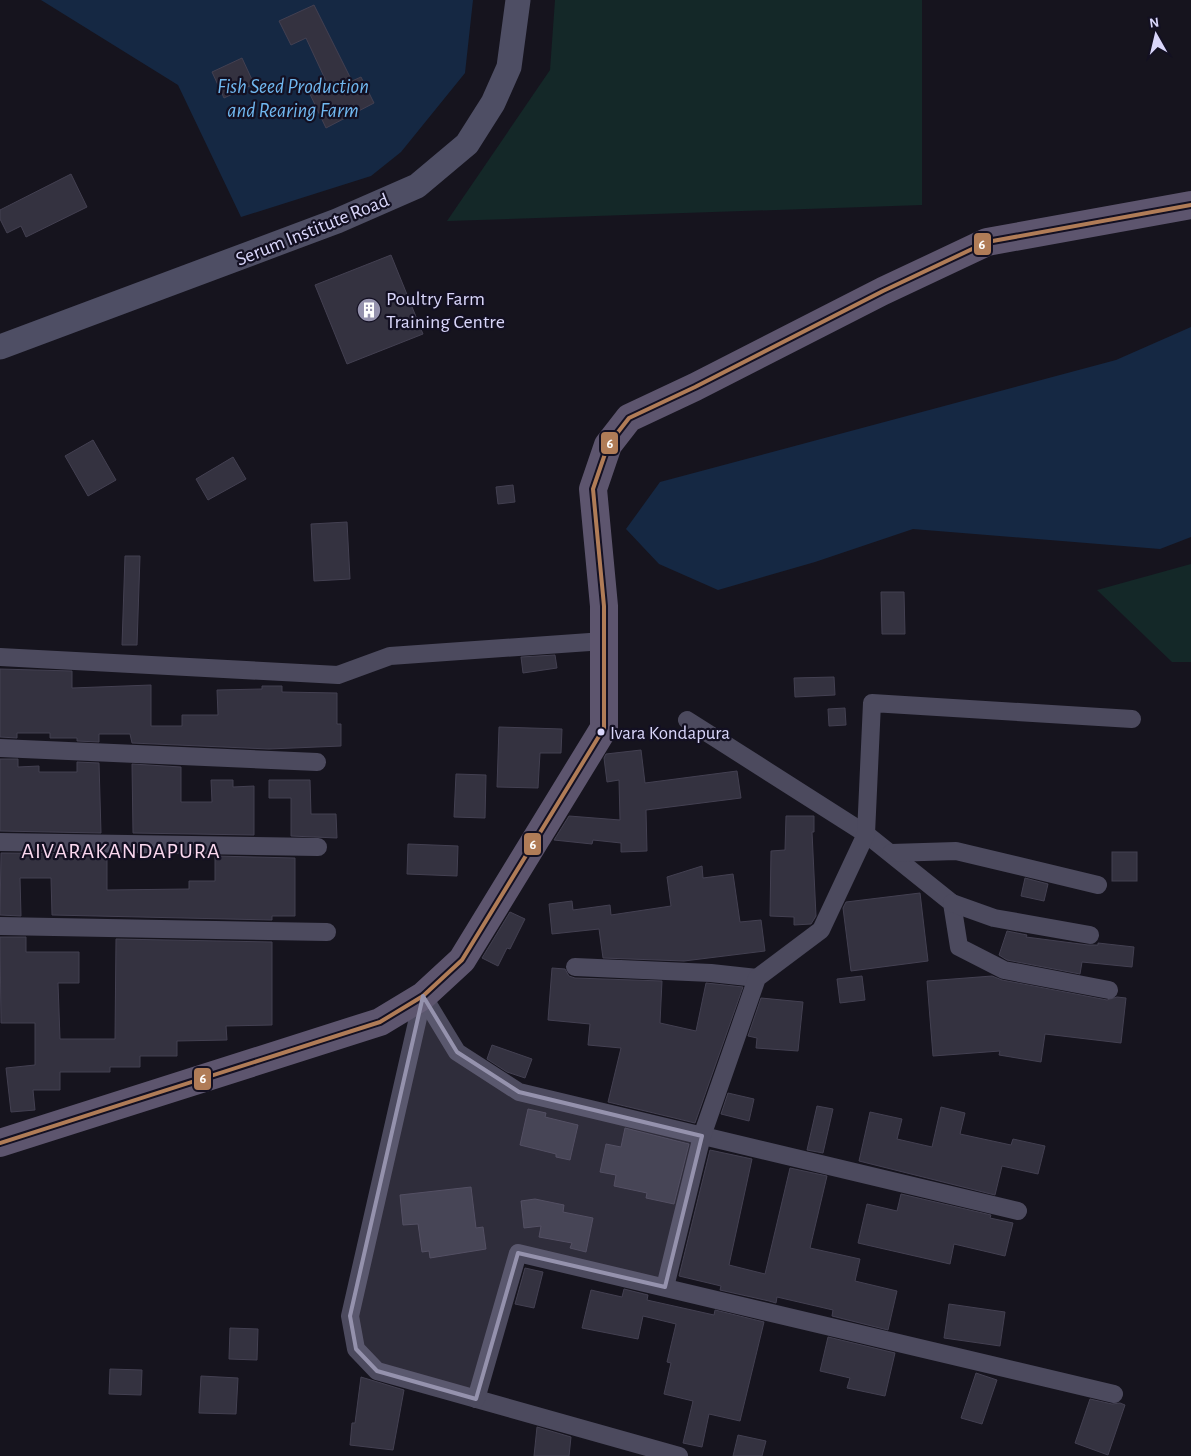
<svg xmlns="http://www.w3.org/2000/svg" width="1191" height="1456" viewBox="0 0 1191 1456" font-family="'Alegreya Sans',sans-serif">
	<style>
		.green { fill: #142828 }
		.water { fill: #152843 }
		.building { fill: #343240; stroke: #434051 }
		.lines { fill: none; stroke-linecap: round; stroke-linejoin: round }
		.minor { stroke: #4c4a5e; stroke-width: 18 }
		.secondary { stroke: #4e4e64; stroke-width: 25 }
		.primary { stroke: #5d556e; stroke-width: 28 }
		.bus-1-casing { stroke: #131022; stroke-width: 8 }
		.bus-1 { stroke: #b07c57; stroke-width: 4 }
		.marked { fill: #9592ad; fill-opacity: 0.2; stroke: #9592ad; stroke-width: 4; stroke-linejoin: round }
		.bus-dot { fill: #d9d6fa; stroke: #131022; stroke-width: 2 }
		.labels { text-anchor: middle; stroke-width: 4.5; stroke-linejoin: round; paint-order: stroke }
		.bus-label { font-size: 19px; fill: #d9d6fa; stroke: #131022; text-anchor: start }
		.street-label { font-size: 20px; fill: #d9d6fa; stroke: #131022 }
		.poi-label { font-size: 20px; fill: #d9d6fa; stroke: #131022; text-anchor: start }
		.water-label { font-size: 21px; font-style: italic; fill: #70b7ef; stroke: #131022 }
		.quarter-label { font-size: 22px; letter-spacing: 1px; fill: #fbd8ef; stroke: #131022 }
		.line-badge { stroke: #131022; stroke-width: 2 }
		.badge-label { font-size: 14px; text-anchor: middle; font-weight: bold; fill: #fff }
	</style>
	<rect width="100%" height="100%" fill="#16141e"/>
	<!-- green -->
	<g class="green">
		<polygon points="555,0 922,0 922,205 447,221 550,70"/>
		<polygon points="1191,564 1191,662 1172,662 1097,590"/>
	</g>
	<!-- water -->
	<g class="water">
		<polygon points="41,0 473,0 465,73 401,152 371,176 241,217 178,85"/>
		<polygon points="1191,327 1191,537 1160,549 913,529 815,562 718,590 659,564 626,529 660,482 1116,360"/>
	</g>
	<!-- building -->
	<g class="building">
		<polygon points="314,5 352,81 361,77 374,103 326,128 308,90 326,81 306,38 291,45 279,21"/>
		<polygon points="242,58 254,84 224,98 212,72"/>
		<polygon points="71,174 87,207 26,237 21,226 7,233 0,219 0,210"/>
		<polygon points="391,255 423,334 347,364 315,285"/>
		<polygon points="93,440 116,480 88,496 65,456"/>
		<polygon points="233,457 246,479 208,500 196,479"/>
		<polygon points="513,485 515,502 498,504 496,487"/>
		<polygon points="347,522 350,579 314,581 311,524"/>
		<polygon points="125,556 140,556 137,645 122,645"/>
		<polygon points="881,592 904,592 905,634 882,634"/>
		<polygon points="555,655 557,668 523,673 521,657"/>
		<polygon points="0,669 72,671 72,688 151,685 151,726 182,726 182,715 218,715 217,690 262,689 262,686 282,686 282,692 337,693 337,724 341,724 341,746 269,749 132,743 130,734 99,734 99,742 77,741 77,738 50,738 50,733 17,733 17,738 0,737"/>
		<polygon points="834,677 835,695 795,697 794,678"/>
		<polygon points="845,708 846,725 829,726 828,709"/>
		<polygon points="499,727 562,729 561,753 540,753 538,788 497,787"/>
		<polygon points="641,750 645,783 737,771 741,798 646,810 647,851 621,852 621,843 593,840 592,844 554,840 569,816 620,820 619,780 607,782 604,758 606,754"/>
		<polygon points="0,759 18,759 18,767 39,766 39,772 77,772 77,762 99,763 101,833 0,831"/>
		<polygon points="132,764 181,767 181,802 212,802 211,780 233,780 233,787 254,786 254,835 133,833"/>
		<polygon points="456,774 486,775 485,818 454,817"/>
		<polygon points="269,780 310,780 311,814 336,814 337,838 291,836 291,798 269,798"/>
		<polygon points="786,816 814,816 814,832 812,832 816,916 811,924 794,925 794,917 770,916 771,851 785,850"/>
		<polygon points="408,844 458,846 457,876 407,874"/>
		<rect x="1112" y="852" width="25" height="29"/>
		<polygon points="1,853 107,854 107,890 189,889 189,881 215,881 215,856 295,858 295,916 272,916 272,920 52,915 51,878 20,878 21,916 0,915"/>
		<polygon points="702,866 703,878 733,874 740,922 761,920 765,951 684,961 603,958 599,929 552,934 549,904 572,901 573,910 610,905 611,915 671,906 667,877"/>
		<polygon points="1025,878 1048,884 1044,901 1021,896"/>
		<polygon points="920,893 928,961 851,971 843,908 846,902"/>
		<polygon points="510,912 525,919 510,949 507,948 498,966 482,958"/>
		<polygon points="1007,931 1027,935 1026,937 1088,945 1098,945 1098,943 1134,947 1132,967 1082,962 1080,974 1007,960 999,955"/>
		<polygon points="0,937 26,937 26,952 79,952 79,983 58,983 60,1039 115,1039 116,939 272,942 272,1025 226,1026 227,1040 177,1041 177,1056 140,1056 140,1067 110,1067 110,1072 60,1072 60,1090 33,1090 35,1110 11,1112 6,1068 35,1065 35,1023 1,1023"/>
		<polygon points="552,968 565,969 569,976 575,978 662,981 660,1023 696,1031 706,983 743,987 695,1123 608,1102 621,1048 588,1045 590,1024 548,1020"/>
		<polygon points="862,976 865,1000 840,1003 837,979"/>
		<polygon points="992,976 1002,980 1107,1000 1117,997 1126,998 1121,1043 1045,1034 1041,1062 999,1055 1000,1051 933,1056 927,981"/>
		<polygon points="761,998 803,1002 798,1051 756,1048 757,1038 748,1036"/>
		<polygon points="492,1045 532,1059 525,1078 507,1072 487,1059"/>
		<polygon points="728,1093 754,1099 749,1121 721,1114"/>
		<polygon points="817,1106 833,1109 823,1153 807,1150"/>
		<polygon points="941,1107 965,1113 960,1134 1011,1145 1013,1139 1045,1146 1038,1174 1002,1166 995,1195 859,1161 870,1112 902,1119 897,1139 932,1147"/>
		<polygon points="528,1109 546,1113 545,1117 578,1125 570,1160 556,1157 556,1154 520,1145"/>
		<polygon points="625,1128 689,1144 674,1204 646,1198 647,1193 614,1186 616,1175 600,1172 606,1144 621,1147"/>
		<polygon points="710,1150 752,1159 729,1265 765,1274 790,1168 827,1176 810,1248 860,1259 855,1281 897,1291 888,1330 832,1316 833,1310 777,1297 776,1303 769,1301 720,1290 721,1286 679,1276"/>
		<polygon points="471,1187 476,1228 483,1227 486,1249 430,1258 429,1251 422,1252 418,1224 403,1225 400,1195"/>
		<polygon points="901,1194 991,1215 990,1218 1013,1223 1005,1256 954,1244 950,1264 858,1243 867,1204 897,1211"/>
		<polygon points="535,1199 564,1205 563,1212 593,1218 586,1252 570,1248 572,1243 539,1237 541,1226 524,1228 521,1201"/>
		<polygon points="525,1268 543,1272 534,1308 515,1304"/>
		<polygon points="624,1289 648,1295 647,1300 714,1315 715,1310 764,1322 740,1421 709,1414 702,1447 683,1443 693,1401 664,1394 671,1363 667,1362 676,1324 643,1316 638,1339 582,1328 591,1290 622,1297"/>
		<polygon points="949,1304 1005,1312 1000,1346 944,1338"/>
		<polygon points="230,1328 258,1329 257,1360 229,1359"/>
		<polygon points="828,1337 895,1353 885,1396 847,1388 850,1378 820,1371"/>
		<polygon points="110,1369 142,1370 141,1395 109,1394"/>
		<polygon points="976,1373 997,1380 982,1424 961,1418"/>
		<polygon points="201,1376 238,1378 236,1414 199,1413"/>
		<polygon points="361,1377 404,1390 393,1450 350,1445 352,1423 355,1423"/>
		<polygon points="1090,1399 1112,1404 1120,1403 1125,1405 1108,1455 1075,1443"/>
		<polygon points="537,1427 571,1437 569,1456 534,1456"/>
		<polygon points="738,1435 766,1441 762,1456 733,1456"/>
	</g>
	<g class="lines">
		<!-- minor -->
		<g class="minor">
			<polyline points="0,657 338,675 390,656 604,641"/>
			<polyline points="687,720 866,834 952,903 959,947 1004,970 1109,990"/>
			<polyline points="0,748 317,762"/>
			<polyline points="0,842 318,847"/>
			<polyline points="891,853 956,851 1098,885"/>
			<polyline points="952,903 994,918 1090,935"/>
			<polyline points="0,926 327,932"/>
			<polyline points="575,967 711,973 757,978"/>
			<polyline points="423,996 350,1316 356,1349 377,1371 679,1456"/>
			<polyline points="423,996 457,1052 519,1092 1018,1211"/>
			<polyline points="665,1287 702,1136 757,978 821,930 866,834 872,703 1132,719"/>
			<polyline points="476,1399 518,1253 1114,1394"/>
		</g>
		<!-- secondary -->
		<polyline class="secondary" points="0,347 337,221 417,186 467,144 493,103 509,67 518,0"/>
		<!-- primary -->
		<polyline class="primary" points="0,1143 380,1022 423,996 462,960 604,728 604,606 593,489 608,445 629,418 695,387 883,291 987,242 1191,205"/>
		<!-- bus-1 casing -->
		<g class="bus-1-casing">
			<polyline id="bus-1" points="0,1143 380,1022 423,996 462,960 604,728 604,606 593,489 608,445 629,418 695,387 883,291 987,242 1191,205"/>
		</g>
		<!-- bus-1 -->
		<use href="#bus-1" class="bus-1"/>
	</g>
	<!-- marked area -->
	<path class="marked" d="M423,996L457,1052L519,1092L702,1136L665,1287L518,1253L476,1399L377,1371L356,1349L350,1316Z"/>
	<!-- icons -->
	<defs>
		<g id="building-disc" transform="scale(1.25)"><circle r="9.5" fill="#9592ad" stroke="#131022"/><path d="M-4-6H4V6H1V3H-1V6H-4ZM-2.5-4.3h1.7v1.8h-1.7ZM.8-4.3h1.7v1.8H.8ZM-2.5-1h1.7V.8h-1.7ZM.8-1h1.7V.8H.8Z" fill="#fff"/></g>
	</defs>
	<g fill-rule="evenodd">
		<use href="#building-disc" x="369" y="310"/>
	</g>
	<!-- markers -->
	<circle class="bus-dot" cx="601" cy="732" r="4.5"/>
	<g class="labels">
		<!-- bus labels -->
		<g class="bus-label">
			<text x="610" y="739">Ivara Kondapura</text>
		</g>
		<!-- street labels -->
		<g class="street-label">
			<text transform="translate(312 229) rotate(-22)" y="7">Serum Institute Road</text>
		</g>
		<!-- poi labels -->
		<g class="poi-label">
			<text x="386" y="305">Poultry Farm<tspan x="386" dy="23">Training Centre</tspan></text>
		</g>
		<!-- water labels -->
		<g class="water-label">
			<text x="293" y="93">Fish Seed Production<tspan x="293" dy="24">and Rearing Farm</tspan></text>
		</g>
		<!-- quarter labels -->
		<g class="quarter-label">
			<text x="121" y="858">AIVARAKANDAPURA</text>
		</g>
	</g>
	<g class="line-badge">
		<rect x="973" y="232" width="19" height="24" rx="5" fill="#b07c57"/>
		<rect x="600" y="431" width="19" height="24" rx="5" fill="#b07c57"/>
		<rect x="523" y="832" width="19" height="24" rx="5" fill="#b07c57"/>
		<rect x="193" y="1067" width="19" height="24" rx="5" fill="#b07c57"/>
	</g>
	<g class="badge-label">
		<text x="982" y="249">6</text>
		<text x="610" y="448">6</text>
		<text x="533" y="849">6</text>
		<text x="203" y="1083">6</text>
	</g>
	<!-- north arrow -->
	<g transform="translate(1156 35) rotate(352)" stroke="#131022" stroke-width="4" paint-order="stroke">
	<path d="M0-4L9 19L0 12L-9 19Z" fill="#d9d6fa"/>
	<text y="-8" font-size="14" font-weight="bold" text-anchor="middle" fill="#d9d6fa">N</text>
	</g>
</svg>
